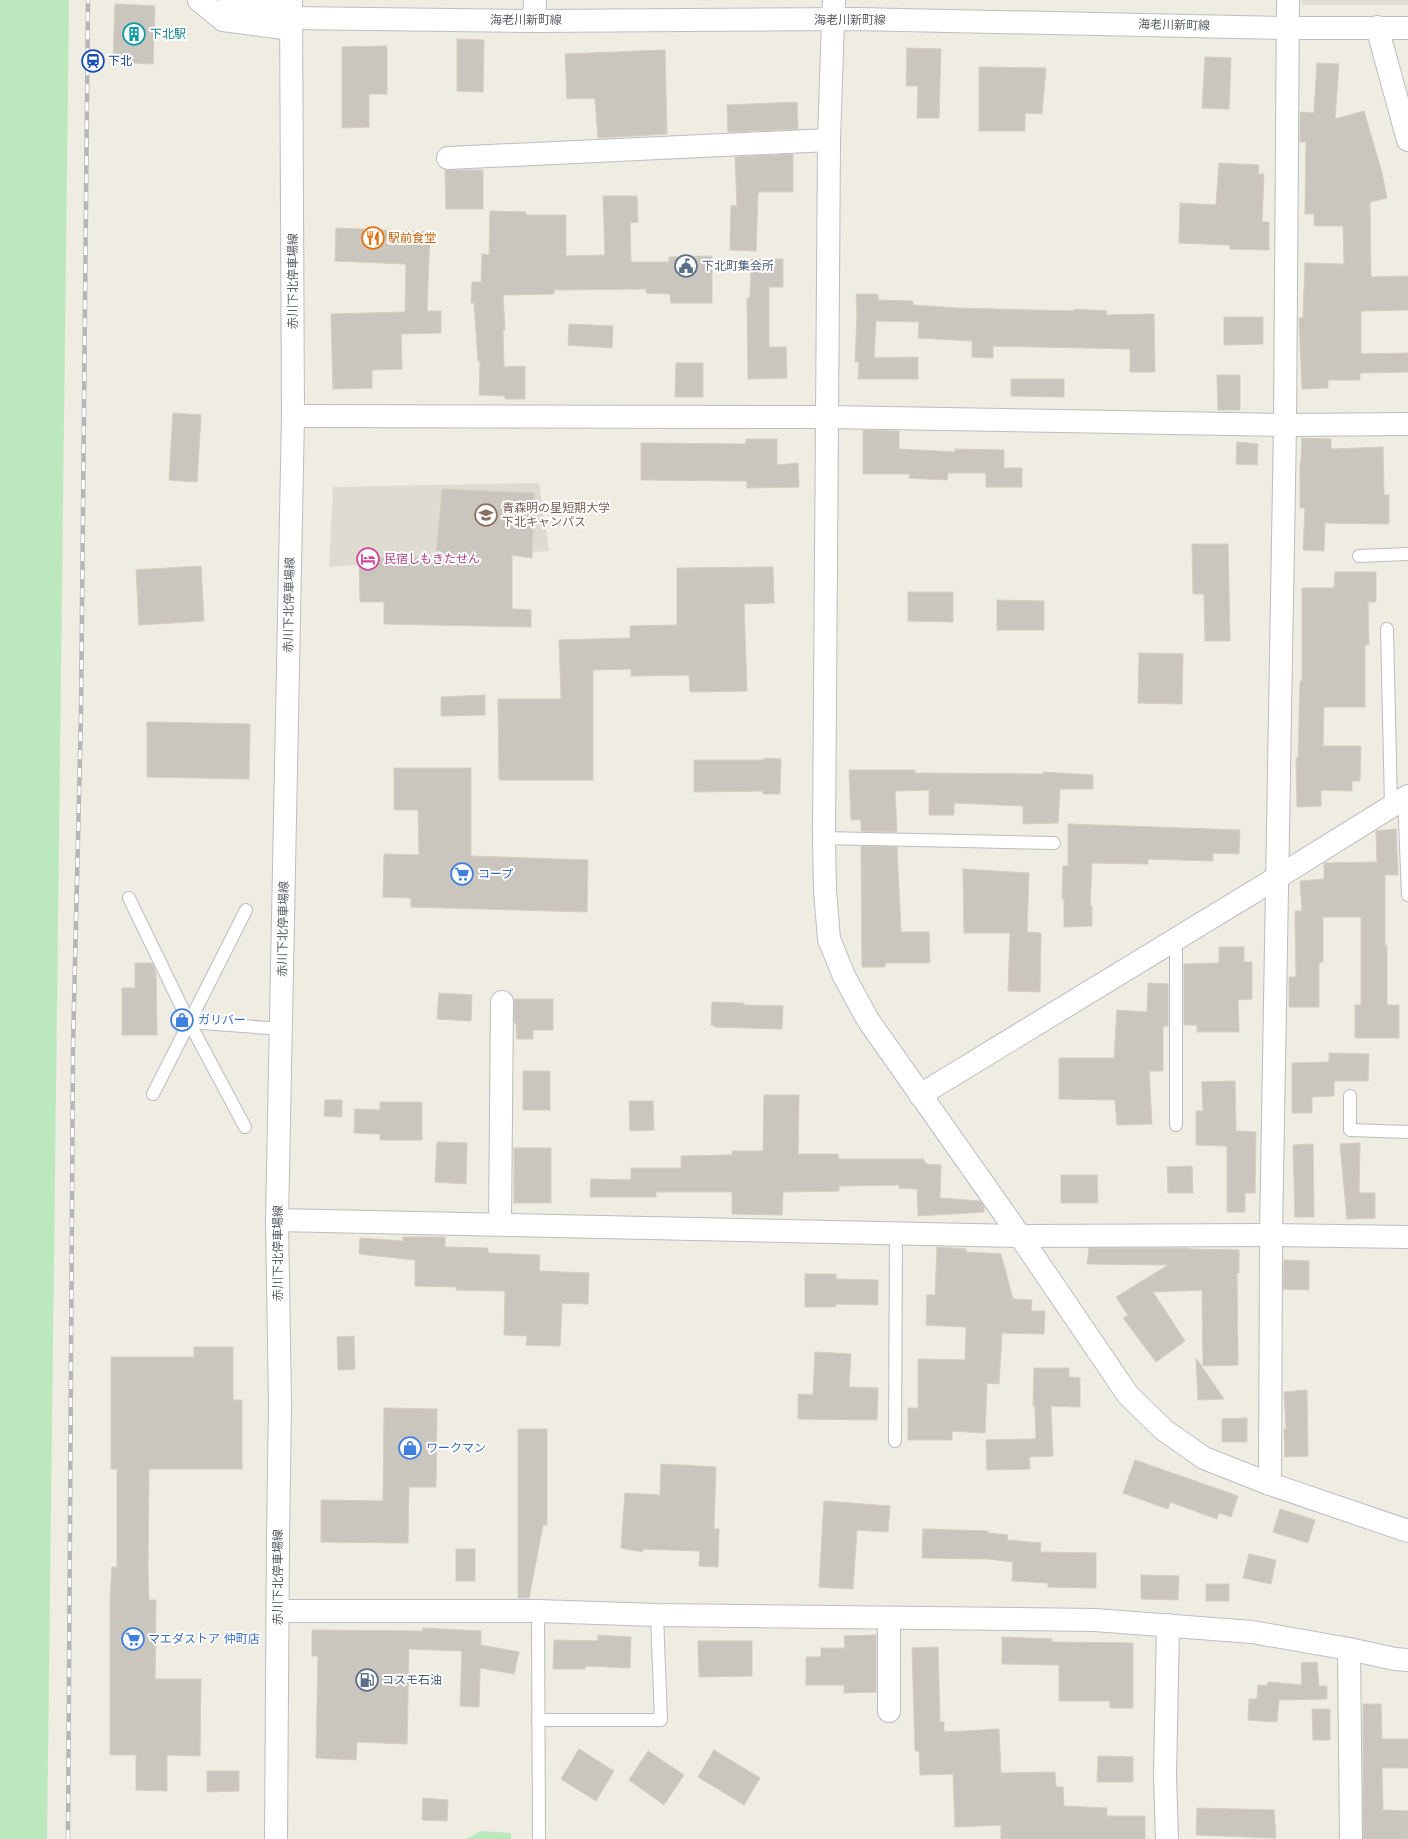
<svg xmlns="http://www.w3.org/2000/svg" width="1408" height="1839" viewBox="0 0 1408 1839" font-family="'DejaVu Sans','Noto Sans JP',sans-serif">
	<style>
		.industrial { fill: #dfded6 }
		.education { fill: #dedcd0 }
		.green { fill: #bbe9bd }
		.building { fill: #cac6be; stroke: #d4cebf }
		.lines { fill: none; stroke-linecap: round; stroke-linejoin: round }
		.lane-casing { stroke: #b9bcc2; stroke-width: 14 }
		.street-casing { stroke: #b9bcc2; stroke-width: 24 }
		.secondary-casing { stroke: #babec5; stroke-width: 24 }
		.lane { stroke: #fff; stroke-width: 12 }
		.street { stroke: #fff; stroke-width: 22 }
		.secondary { stroke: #fff; stroke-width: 22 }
		.rail-casing { stroke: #b5b6b7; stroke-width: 4.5 }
		.rail { stroke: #fff; stroke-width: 3; stroke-dasharray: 9; stroke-linecap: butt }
		.labels { text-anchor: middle; stroke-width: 4; stroke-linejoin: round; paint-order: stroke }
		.street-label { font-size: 12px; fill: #5a5e64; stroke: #fff }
		.culture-label { font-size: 12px; fill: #0d838f; stroke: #fff; text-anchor: start }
		.transit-label { font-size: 12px; fill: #164399; stroke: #fff; text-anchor: start }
		.food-label { font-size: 12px; fill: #c56008; stroke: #fff; text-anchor: start }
		.service-label { font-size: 12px; fill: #4e5e75; stroke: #fff; text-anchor: start }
		.education-label { font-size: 12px; fill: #785e54; stroke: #fff; text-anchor: start }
		.hotel-label { font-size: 12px; fill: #b23c85; stroke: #fff; text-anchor: start }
		.shop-label { font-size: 12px; fill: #366cbe; stroke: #fff; text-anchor: start }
	</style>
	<rect width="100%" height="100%" fill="#efece1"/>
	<!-- industrial -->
	<rect class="industrial" x="1301" y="0" width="107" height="5"/>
	<!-- education -->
	<polygon class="education" points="539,483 549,551 329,567 333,487"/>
	<!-- green -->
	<g class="green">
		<polygon points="0,0 69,0 47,1839 0,1839"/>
		<polygon points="481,1831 511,1833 511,1839 466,1839"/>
	</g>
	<!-- building -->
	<g class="building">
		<polygon points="115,4 155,6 153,64 113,62"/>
		<polygon points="457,39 484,40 483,92 457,91"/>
		<polygon points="387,46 387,94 369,94 369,127 342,128 342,47"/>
		<polygon points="907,48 941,49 939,118 917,118 918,86 906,86"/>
		<polygon points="665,50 667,134 598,138 595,98 567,99 565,54"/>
		<polygon points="1205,57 1231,58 1229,109 1202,108"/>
		<polygon points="1317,63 1339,64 1335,119 1364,111 1382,173 1387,198 1370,202 1371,277 1408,276 1408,310 1361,311 1361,354 1408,353 1408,372 1360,373 1360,380 1328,380 1328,388 1302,389 1299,318 1303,318 1305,263 1344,264 1343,226 1314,226 1314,214 1305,214 1306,142 1300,142 1300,112 1314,113"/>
		<polygon points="979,67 1046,68 1042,114 1025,113 1025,131 979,131"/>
		<polygon points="797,102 798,129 728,132 727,105"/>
		<polygon points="793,154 793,192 759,192 758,193 756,251 730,250 731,205 737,206 735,157"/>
		<polygon points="1219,163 1259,165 1258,174 1264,174 1262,222 1269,222 1269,250 1230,249 1230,245 1179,243 1180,203 1216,205"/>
		<polygon points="445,170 483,170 483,209 446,209"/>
		<polygon points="603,196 637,196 638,222 630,223 631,262 669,262 669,257 712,256 712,303 671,303 670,294 646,293 646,289 554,290 554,294 503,295 505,330 503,330 504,367 525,366 525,399 505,399 505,396 479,395 480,361 478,361 474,303 471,303 472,282 481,282 482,254 489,255 490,211 526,212 526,215 566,215 566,256 605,255"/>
		<polygon points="336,228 430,232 427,311 441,311 441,333 401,334 402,369 372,370 372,388 333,389 331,314 405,312 406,264 335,261"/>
		<polygon points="751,259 783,259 783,287 769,287 769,347 786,347 787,378 748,379 747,298 750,298"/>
		<polygon points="856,294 878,294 878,300 913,301 913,305 957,308 1074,311 1074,309 1107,311 1106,315 1154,314 1155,372 1130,372 1130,349 993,346 993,358 972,357 972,341 918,338 919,322 876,321 874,358 918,357 918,379 858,379 859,362 855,362 857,314"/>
		<polygon points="1224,317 1263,317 1263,344 1224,345"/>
		<polygon points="569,324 613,326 612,348 568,345"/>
		<polygon points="676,363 703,363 703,397 675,397"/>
		<polygon points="1217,375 1240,375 1240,410 1218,410"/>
		<polygon points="1011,379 1064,379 1064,397 1011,396"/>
		<polygon points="173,413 201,415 197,482 169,480"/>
		<polygon points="863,430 899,431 899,449 955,452 955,449 1004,450 1004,468 1022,468 1022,487 986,487 986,473 948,473 947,480 909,478 910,474 863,474"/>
		<polygon points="1302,438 1331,439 1331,449 1383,447 1384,495 1389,495 1389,524 1325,523 1324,551 1303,550 1305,508 1300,508 1300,462 1301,462"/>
		<polygon points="746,439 777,439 777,465 798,463 799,487 747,488 747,481 641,480 641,443 746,444"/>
		<polygon points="1237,442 1258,444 1257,465 1236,464"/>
		<polygon points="442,489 534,493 532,558 512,555 512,609 531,610 531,627 384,624 384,602 360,602 359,558 436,557"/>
		<polygon points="1192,544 1228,544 1230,641 1205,641 1204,594 1193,594"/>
		<polygon points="201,566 204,621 139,625 136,570"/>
		<polygon points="773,567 774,603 744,604 747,691 690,692 689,675 631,676 631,669 593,670 593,780 499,780 498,699 561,699 559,640 630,638 630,626 677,625 677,568"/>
		<polygon points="1335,572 1376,572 1376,602 1368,602 1369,644 1365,645 1365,707 1324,707 1323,746 1361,746 1360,781 1352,781 1352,791 1321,790 1321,806 1297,807 1296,758 1298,758 1300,681 1302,681 1302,588 1334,588"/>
		<polygon points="908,592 953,592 953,622 908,621"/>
		<polygon points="997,600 1044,601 1044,630 997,630"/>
		<polygon points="1139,653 1183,654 1182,704 1138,703"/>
		<polygon points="485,695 485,715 441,716 441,697"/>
		<polygon points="147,722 250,724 249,779 147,777"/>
		<polygon points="764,758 781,759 780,794 763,794 763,791 694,792 694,760 764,760"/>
		<polygon points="394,768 471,768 471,856 588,860 587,912 411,907 411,898 383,897 384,854 419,855 418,810 394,810"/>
		<polygon points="849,770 915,770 915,773 1043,774 1043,772 1093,775 1093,789 1060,789 1058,823 1023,824 1023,806 954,803 954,815 929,815 929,790 895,791 897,832 861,831 861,820 851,820"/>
		<polygon points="1068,824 1240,830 1239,854 1213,853 1213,861 1148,859 1148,864 1092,863 1090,906 1092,906 1092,926 1064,927 1064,899 1062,899 1063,866 1068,866"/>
		<polygon points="1396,829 1398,875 1385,875 1385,945 1387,945 1387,1005 1399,1005 1399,1038 1355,1038 1355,1005 1361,1005 1361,917 1323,917 1323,962 1319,963 1319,1007 1289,1007 1289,977 1296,977 1295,911 1302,911 1300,881 1324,879 1324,863 1377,862 1376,831"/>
		<polygon points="861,846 897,847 901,932 929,932 930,963 885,963 885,967 862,967"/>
		<polygon points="963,869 1029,873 1027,932 1041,933 1040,992 1008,991 1010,933 964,933"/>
		<polygon points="1219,947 1244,947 1244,962 1252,962 1252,999 1238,1000 1239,1032 1197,1032 1197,1025 1184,1025 1184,964 1219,963"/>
		<polygon points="135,963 152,963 156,972 157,1035 122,1035 122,988 135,988"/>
		<polygon points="1148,983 1168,984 1168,1026 1163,1026 1163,1071 1149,1071 1152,1124 1117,1125 1115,1100 1059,1099 1059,1058 1114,1058 1117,1010 1147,1012"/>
		<polygon points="439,993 472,995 471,1021 437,1019"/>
		<polygon points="514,999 553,999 553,1030 533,1030 533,1039 517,1039 516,1023 514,1023"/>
		<polygon points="712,1002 744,1003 744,1005 783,1006 782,1029 714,1027 714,1025 711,1025"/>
		<polygon points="1329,1053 1369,1054 1368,1081 1334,1081 1334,1096 1312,1097 1312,1113 1292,1113 1292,1063 1329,1062"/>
		<rect x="523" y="1071" width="27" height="39"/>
		<polygon points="1235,1081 1236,1131 1256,1132 1255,1193 1245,1193 1245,1212 1227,1212 1227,1146 1196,1145 1196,1111 1203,1111 1202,1082"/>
		<polygon points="764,1095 799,1095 798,1154 838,1154 839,1159 923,1159 926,1164 941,1165 940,1198 980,1201 984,1206 984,1212 918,1216 917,1189 899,1188 899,1185 839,1186 839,1191 783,1192 782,1215 732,1214 732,1192 656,1192 656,1197 590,1197 591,1179 631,1180 631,1168 681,1168 681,1156 732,1155 732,1151 763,1151"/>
		<polygon points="325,1100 342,1100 342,1117 324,1116"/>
		<polygon points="629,1101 653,1101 654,1130 630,1131"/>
		<polygon points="380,1102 422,1102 422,1140 380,1140 380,1134 354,1133 355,1109 380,1110"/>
		<polygon points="437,1142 467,1143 466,1184 435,1182"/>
		<polygon points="1360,1143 1359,1193 1375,1193 1375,1218 1347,1219 1340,1144"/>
		<polygon points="1313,1144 1314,1217 1295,1217 1293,1145"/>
		<rect x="514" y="1148" width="37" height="55"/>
		<polygon points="1192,1166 1193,1193 1168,1193 1167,1167"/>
		<polygon points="1061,1175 1097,1175 1098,1203 1061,1203"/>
		<polygon points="403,1237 445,1237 445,1247 488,1248 488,1253 540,1255 539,1271 589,1273 588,1304 562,1303 560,1346 526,1345 527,1336 504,1335 505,1291 456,1290 456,1287 415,1286 415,1260 359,1254 360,1238 403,1241"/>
		<polygon points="937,1247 966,1249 966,1252 1001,1254 1013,1299 1032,1300 1031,1311 1045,1311 1044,1334 1002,1333 999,1384 987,1383 985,1433 952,1431 952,1440 908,1440 908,1408 918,1408 918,1359 965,1360 966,1327 926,1325 927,1295 935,1295"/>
		<polygon points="1089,1248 1190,1248 1190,1249 1239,1250 1239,1273 1237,1273 1238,1365 1203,1366 1202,1290 1153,1292 1185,1341 1156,1362 1123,1318 1128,1315 1116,1297 1168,1265 1087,1264"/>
		<polygon points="1284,1260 1309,1261 1309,1290 1283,1289"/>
		<polygon points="805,1274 836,1274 836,1279 878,1280 878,1305 836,1304 836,1307 805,1307"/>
		<polygon points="354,1336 355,1369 338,1370 337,1337"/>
		<polygon points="194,1347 233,1347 233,1400 242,1400 242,1469 149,1469 148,1567 149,1600 156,1600 155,1679 201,1679 200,1756 167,1755 167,1791 136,1790 136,1755 110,1755 110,1599 112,1567 117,1567 117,1469 111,1469 111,1357 194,1357"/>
		<polygon points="815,1352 851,1354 849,1387 878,1388 877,1420 798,1419 798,1394 813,1395"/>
		<polygon points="1196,1358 1224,1399 1198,1400"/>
		<polygon points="1034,1368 1069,1368 1069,1377 1080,1378 1080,1407 1051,1406 1053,1456 1029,1457 1030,1469 987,1470 986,1440 1036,1439 1035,1406 1033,1406"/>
		<polygon points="1307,1390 1308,1456 1285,1457 1284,1429 1286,1429 1284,1392"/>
		<polygon points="384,1408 437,1409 436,1487 409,1487 408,1543 321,1542 321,1500 383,1501"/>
		<polygon points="1247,1418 1247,1442 1222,1442 1222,1419"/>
		<polygon points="518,1429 547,1429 547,1525 543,1525 529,1598 518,1598"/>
		<polygon points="1135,1460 1238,1496 1231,1517 1219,1513 1217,1519 1170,1502 1168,1509 1123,1493"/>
		<polygon points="661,1464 716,1467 714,1529 719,1529 718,1567 699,1566 700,1551 643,1549 643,1552 621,1548 625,1493 660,1495"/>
		<polygon points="824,1501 890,1506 888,1532 857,1530 853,1589 819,1587"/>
		<polygon points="1280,1509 1315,1520 1308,1543 1273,1532"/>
		<polygon points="923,1529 988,1531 988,1533 1008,1535 1007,1540 1041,1543 1040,1552 1096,1553 1096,1588 1048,1587 1048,1583 1012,1581 1013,1562 989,1559 922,1558"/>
		<rect x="456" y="1549" width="19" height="32"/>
		<polygon points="1249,1554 1276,1560 1271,1584 1243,1578"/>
		<polygon points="1141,1575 1179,1576 1178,1600 1141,1599"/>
		<rect x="1206" y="1584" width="23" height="17"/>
		<polygon points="423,1628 481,1631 481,1645 519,1652 514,1674 480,1668 479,1707 460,1706 462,1651 409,1649 407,1744 357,1742 356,1760 316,1758 318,1656 312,1656 312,1630 423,1631"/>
		<polygon points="598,1635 631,1637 630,1668 585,1666 585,1669 553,1669 554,1640 598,1641"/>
		<polygon points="876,1635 876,1692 844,1693 844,1685 806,1685 806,1657 821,1657 821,1648 845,1648 844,1636"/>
		<polygon points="1002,1637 1052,1639 1052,1642 1133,1643 1133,1708 1110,1708 1110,1701 1059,1701 1059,1665 1002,1664"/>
		<polygon points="698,1641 752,1641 752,1676 699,1677"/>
		<polygon points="938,1647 940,1722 944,1722 944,1732 999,1729 1001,1773 1055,1772 1056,1787 1063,1787 1064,1806 1107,1808 1107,1816 1145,1816 1145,1839 1001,1839 1001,1825 955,1827 953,1774 920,1775 919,1751 915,1751 912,1648"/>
		<polygon points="1317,1662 1319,1686 1327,1686 1327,1699 1279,1700 1277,1722 1248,1720 1249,1699 1257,1699 1258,1685 1267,1686 1268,1682 1302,1685 1301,1663"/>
		<polygon points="1363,1704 1381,1704 1382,1739 1408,1739 1408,1768 1382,1768 1383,1810 1408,1811 1408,1839 1363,1839"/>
		<polygon points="1312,1709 1330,1709 1330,1740 1313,1740"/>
		<polygon points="579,1749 614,1771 596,1801 561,1779"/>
		<polygon points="714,1750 760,1778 744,1805 698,1777"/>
		<polygon points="648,1751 684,1775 664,1805 629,1780"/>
		<polygon points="1098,1756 1133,1757 1133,1782 1097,1782"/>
		<polygon points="207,1771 239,1771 239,1791 207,1792"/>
		<polygon points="423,1798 448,1800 447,1821 422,1820"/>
		<polygon points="1197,1808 1274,1810 1276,1838 1196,1835"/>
	</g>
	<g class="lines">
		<!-- lane casing -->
		<g class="lane-casing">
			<g id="lane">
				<polyline points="1359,556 1408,554"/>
				<polyline points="1387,629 1391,806"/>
				<polyline points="1404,798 1408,895"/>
				<polyline points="824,838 1054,843"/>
				<polyline points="129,898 189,1022 245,1127"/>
				<polyline points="1176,939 1176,1125"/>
				<polyline points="189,1022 282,1029"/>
				<polyline points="153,1094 246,910"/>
				<polyline points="1350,1096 1350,1130 1408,1132"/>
				<polyline points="895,1441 896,1233"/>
				<polyline points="538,1611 539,1839"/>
				<polyline points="538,1720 661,1720 657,1615"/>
			</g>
		</g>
		<!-- street casing -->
		<g class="street-casing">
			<g id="street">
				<polyline points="199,0 223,20 291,29"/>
				<polyline points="229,0 237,4 269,8 291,3"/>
				<polyline points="833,20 834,0"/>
				<polyline points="534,21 535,0"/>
				<polyline points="1377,27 1408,140"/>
				<polyline points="448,158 829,140"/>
				<polyline points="293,416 827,417 1285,425 1408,424"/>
				<polyline points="920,1095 1278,877 1408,796"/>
				<polyline points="277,1220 1020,1236 1271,1235 1408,1237"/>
				<polyline points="500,1224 502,1002"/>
				<polyline points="1270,1484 1271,1235 1285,425 1288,0"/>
				<polyline points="889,1618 889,1711"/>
				<polyline points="1349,1649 1351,1839"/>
				<polyline points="1167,1839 1165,1776 1168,1625"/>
			</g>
		</g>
		<!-- secondary casing -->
		<g class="secondary-casing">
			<g id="secondary">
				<polyline points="291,18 534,21 856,19 1287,28 1408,28"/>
				<polyline points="833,20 829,140 824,838 825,890 829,939 844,976 868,1020 1020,1236 1128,1395 1164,1430 1204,1458 1270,1484 1408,1531"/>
				<polyline points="278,1611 538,1611 657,1615 1095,1620 1252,1632 1349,1649 1395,1659 1408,1660"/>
				<polyline points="276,1839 278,1538 280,1405 277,1220 293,416 291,0"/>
			</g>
		</g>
		<!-- lane -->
		<use href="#lane" class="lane"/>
		<!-- street -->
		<use href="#street" class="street"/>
		<!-- secondary -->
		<use href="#secondary" class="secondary"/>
		<!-- rail casing -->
		<g class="rail-casing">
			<polyline id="rail" points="68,1839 73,1046 81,714 88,0"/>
		</g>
		<!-- rail -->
		<use href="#rail" class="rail"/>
	</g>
	<!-- icons -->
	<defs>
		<g id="building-ring" transform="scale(1.15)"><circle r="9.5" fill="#fff" stroke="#0f9aa8" stroke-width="1.5"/><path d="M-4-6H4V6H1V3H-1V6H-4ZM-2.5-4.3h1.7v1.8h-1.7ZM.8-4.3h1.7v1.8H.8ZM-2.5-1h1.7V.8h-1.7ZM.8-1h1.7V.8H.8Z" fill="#0f9aa8"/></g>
		<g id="station-ring" transform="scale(1.15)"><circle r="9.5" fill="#fff" stroke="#1a4fb4" stroke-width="1.5"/><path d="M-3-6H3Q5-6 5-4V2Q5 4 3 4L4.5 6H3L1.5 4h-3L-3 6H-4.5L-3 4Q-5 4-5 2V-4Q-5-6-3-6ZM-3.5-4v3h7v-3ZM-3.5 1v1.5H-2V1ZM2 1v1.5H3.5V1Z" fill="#1a4fb4"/></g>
		<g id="restaurant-ring" transform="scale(1.15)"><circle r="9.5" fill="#fff" stroke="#e8710a" stroke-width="1.5"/><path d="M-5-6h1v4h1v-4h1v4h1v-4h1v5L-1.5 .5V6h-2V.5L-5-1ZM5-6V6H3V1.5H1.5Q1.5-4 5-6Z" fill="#e8710a"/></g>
		<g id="civic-ring" transform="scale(1.15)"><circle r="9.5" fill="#fff" stroke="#5c6f8a" stroke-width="1.5"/><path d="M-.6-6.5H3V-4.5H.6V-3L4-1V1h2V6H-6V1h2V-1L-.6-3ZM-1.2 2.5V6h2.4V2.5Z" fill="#5c6f8a"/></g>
		<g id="university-ring" transform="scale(1.15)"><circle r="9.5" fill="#fff" stroke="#8d6e63" stroke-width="1.5"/><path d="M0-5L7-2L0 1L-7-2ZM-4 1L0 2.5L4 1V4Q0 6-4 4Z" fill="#8d6e63"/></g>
		<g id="hotel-ring" transform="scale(1.15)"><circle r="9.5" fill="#fff" stroke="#d1479c" stroke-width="1.5"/><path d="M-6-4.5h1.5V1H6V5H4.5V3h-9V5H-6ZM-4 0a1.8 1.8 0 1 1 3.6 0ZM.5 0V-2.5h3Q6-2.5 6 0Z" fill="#d1479c"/></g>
		<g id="supermarket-ring" transform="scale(1.15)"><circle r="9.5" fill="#fff" stroke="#3f7fe0" stroke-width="1.5"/><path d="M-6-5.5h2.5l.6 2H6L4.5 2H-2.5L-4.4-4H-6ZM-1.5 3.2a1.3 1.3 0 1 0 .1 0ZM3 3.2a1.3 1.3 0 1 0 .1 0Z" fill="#3f7fe0"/></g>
		<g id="shop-ring" transform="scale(1.15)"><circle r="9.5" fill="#fff" stroke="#3f7fe0" stroke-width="1.5"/><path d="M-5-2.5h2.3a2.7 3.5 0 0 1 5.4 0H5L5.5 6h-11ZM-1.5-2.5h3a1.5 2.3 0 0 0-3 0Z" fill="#3f7fe0"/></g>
		<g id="fuel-ring" transform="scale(1.15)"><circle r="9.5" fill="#fff" stroke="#5c6f8a" stroke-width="1.5"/><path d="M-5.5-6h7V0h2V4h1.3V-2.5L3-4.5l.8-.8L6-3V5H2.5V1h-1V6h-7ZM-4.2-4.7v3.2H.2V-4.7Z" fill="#5c6f8a"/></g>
	</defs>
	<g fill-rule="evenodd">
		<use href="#building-ring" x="134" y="34"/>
		<use href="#station-ring" x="93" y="61"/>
		<use href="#restaurant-ring" x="373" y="238"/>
		<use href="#civic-ring" x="686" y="266"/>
		<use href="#university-ring" x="486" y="515"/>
		<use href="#hotel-ring" x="368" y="559"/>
		<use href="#supermarket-ring" x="462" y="874"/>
		<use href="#shop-ring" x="182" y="1020"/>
		<use href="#shop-ring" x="410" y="1448"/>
		<use href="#supermarket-ring" x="133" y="1639"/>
		<use href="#fuel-ring" x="367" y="1680"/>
	</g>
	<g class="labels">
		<!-- street labels -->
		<g class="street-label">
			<text x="526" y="24">海老川新町線</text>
			<text x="850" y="24">海老川新町線</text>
			<text transform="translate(1174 25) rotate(1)" y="4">海老川新町線</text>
			<text transform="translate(293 281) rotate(-90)" y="4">赤川下北停車場線</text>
			<text transform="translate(289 605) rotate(-89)" y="4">赤川下北停車場線</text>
			<text transform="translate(283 929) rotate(-89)" y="4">赤川下北停車場線</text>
			<text transform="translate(278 1253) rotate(-90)" y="4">赤川下北停車場線</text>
			<text transform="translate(278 1577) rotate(-90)" y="4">赤川下北停車場線</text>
		</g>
		<!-- culture labels -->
		<g class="culture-label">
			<text x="150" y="38">下北駅</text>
		</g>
		<!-- transit labels -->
		<g class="transit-label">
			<text x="108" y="65">下北</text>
		</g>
		<!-- food labels -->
		<g class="food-label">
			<text x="388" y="242">駅前食堂</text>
		</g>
		<!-- service labels -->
		<g class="service-label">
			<text x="702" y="270">下北町集会所</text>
			<text x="382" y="1684">コスモ石油</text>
		</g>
		<!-- education labels -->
		<g class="education-label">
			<text x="502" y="512">青森明の星短期大学<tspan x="502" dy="14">下北キャンパス</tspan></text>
		</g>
		<!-- hotel labels -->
		<g class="hotel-label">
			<text x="384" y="563">民宿しもきたせん</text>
		</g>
		<!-- shop labels -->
		<g class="shop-label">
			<text x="478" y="878">コープ</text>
			<text x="198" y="1024">ガリバー</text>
			<text x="426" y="1452">ワークマン</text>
			<text x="148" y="1643">マエダストア 仲町店</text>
		</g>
	</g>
</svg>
